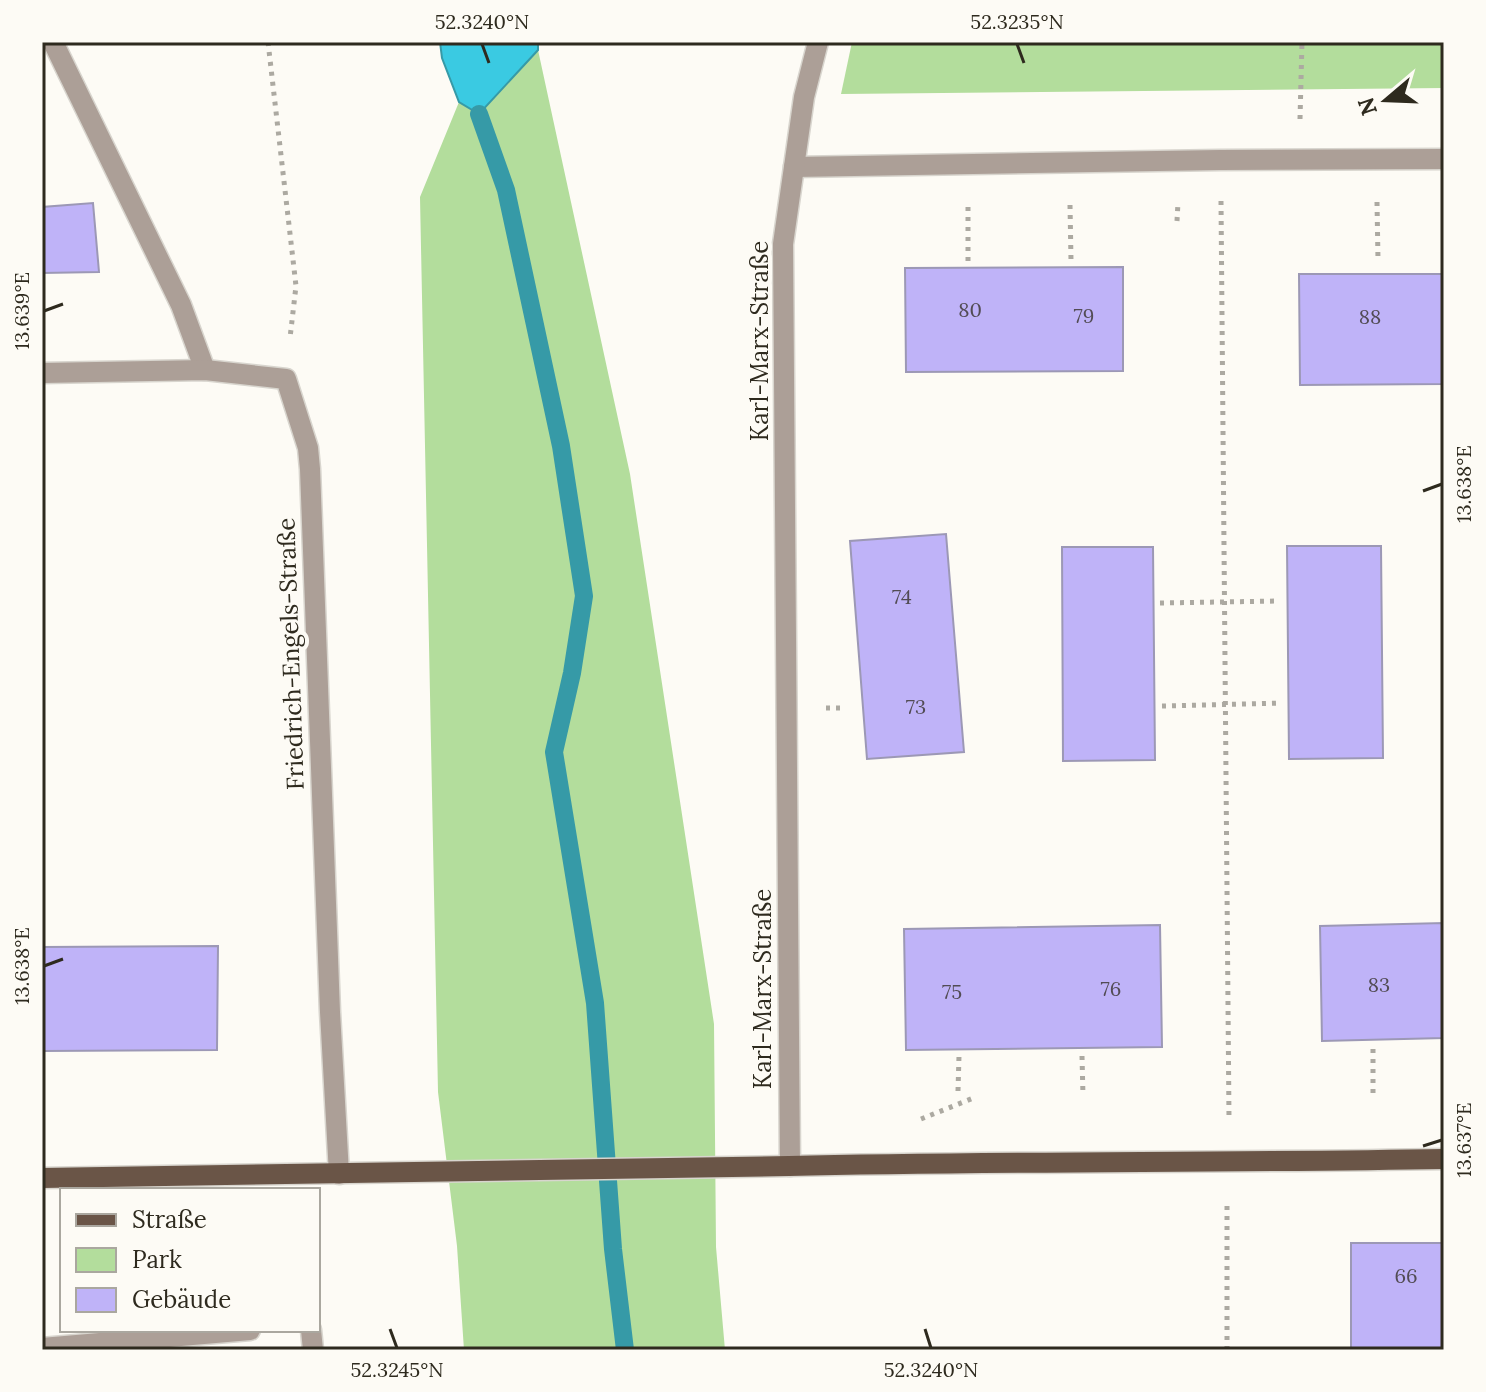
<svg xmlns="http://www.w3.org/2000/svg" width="1486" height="1392" viewBox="0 0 1486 1392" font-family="Lora,serif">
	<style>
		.green { fill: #b3dd9c }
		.water { fill: #3acae2; stroke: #369aa7; stroke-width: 2 }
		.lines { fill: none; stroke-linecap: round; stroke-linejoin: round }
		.stream { stroke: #369aa7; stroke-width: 18 }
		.building { fill: #bfb3f8; stroke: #9c98b5; stroke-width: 2 }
		.minor-casing { stroke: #d8d5ce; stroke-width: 23 }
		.major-casing { stroke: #d8d5ce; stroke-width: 23 }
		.path { stroke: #aca9a1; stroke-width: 5; stroke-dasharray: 4 6; stroke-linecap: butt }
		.minor { stroke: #ac9f97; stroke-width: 20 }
		.major { stroke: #6a5547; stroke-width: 20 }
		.ticks { fill: none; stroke: #2e2a1e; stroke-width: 3 }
		.labels { text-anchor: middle; stroke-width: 8; stroke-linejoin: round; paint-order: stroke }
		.number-label { font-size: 20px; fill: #524c54 }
		.street-label { font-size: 24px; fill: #2e2a1e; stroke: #fdfbf5 }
		.neatline { fill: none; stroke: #2e2a1e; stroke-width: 3 }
		.ticks-label { font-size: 20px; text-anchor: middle; fill: #2e2a1e }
	</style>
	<rect width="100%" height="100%" fill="#fdfbf5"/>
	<!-- green -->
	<g class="green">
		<polygon points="852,42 1444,42 1444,88 841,94"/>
		<polygon points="538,50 630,474 714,1024 716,1247 725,1350 464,1350 457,1246 438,1092 420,197 459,102 479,114"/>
	</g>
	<!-- water -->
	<polygon class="water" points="440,42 538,42 538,50 479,114 459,102 442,58"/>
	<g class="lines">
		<!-- stream -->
		<polyline class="stream" points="479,114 506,190 561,446 584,596 572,673 554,752 595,1003 613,1249 625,1350"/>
	</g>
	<!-- building -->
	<g class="building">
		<polygon points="93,203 99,272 42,273 42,207"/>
		<polygon points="1123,267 1123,371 906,372 905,268"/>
		<polygon points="1299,274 1444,274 1444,384 1300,385"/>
		<polygon points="946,534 964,752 867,759 850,541"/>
		<polygon points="1287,546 1381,546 1383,758 1289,759"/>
		<polygon points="1062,547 1153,547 1155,760 1063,761"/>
		<polygon points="1444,923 1444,1038 1322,1041 1320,926"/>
		<polygon points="1160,925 1162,1047 906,1050 904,929"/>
		<polygon points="218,946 217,1050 42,1051 42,947"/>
		<rect x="1351" y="1243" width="93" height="107"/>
	</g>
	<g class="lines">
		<!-- minor casing -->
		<g class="minor-casing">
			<g id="minor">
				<polyline points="53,42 181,305 205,370"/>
				<polyline points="794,167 1220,160 1444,159"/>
				<polyline points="42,373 205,370 286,379 308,448 310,469 330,1012 339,1174"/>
				<polyline points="790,1166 783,244 804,97 818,42"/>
				<polyline points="311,1330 313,1350"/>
				<polyline points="42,1348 250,1330"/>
			</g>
		</g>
		<!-- major casing -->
		<g class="major-casing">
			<path id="major" d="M42,1178C291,1176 540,1171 789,1166C1007,1161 1226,1163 1444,1159"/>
		</g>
		<!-- path -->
		<g class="path">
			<polyline points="268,42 296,286 290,338"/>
			<polyline points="1300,119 1302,42"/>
			<polyline points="1221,201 1229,1119"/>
			<polyline points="1377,202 1378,260"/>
			<polyline points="1070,205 1071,260"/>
			<polyline points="968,207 968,262"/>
			<polyline points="1177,221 1178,202"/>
			<polyline points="1160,603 1279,601"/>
			<polyline points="1162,706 1281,703"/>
			<polyline points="826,708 845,708"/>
			<polyline points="1082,1056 1083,1096"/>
			<polyline points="958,1091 959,1056"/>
			<polyline points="1373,1093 1373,1048"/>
			<polyline points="921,1119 976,1097"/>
			<polyline points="1227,1350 1227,1205"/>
		</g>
		<!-- minor -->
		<use href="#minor" class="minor"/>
		<!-- major -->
		<use href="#major" class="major"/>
	</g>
	<!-- ticks -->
	<path class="ticks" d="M482,44L489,63M1017,44L1024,63M44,311L63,304M1423,491L1442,484M44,966L63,959M1423,1146L1442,1140M390,1329L397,1348M925,1329L931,1348"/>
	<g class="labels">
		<!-- number labels -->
		<g class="number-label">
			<text x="970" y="317">80</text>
			<text x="1084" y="323">79</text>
			<text x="1370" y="324">88</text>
			<text x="902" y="604">74</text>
			<text x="916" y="714">73</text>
			<text x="1379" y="992">83</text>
			<text x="1111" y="996">76</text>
			<text x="952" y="999">75</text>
			<text x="1406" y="1283">66</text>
		</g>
		<!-- street labels -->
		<g class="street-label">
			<text transform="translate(760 341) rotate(-90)" y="8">Karl-Marx-Straße</text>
			<text transform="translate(291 654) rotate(-92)" y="8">Friedrich-Engels-Straße</text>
			<text transform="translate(763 989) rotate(-90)" y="8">Karl-Marx-Straße</text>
		</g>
	</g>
	<!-- border -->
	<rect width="1486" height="1392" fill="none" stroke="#fdfbf5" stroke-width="88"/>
	<!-- legend -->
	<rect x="60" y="1188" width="260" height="144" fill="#fdfbf5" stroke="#aaa79f" stroke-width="2"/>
	<rect x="76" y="1214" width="40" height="12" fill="#6a5547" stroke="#aaa79f" stroke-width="2"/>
	<text x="132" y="1228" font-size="24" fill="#2e2a1e">Straße</text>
	<rect x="76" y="1248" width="40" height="24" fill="#b3dd9c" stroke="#aaa79f" stroke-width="2"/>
	<text x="132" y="1268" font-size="24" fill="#2e2a1e">Park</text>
	<rect x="76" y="1288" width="40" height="24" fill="#bfb3f8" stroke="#aaa79f" stroke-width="2"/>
	<text x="132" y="1308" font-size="24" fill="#2e2a1e">Gebäude</text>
	<!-- north arrow -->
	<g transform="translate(1386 100) rotate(251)" stroke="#fdfbf5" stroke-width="6" paint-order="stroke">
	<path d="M0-6L14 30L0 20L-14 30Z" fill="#2e2a1e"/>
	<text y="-12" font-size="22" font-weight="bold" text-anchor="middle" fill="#2e2a1e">N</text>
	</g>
	<rect x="44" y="44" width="1398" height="1304" class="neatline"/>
	<g class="ticks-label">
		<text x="482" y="29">52.3240°N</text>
		<text x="1017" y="29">52.3235°N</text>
		<text transform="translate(22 311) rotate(-90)" y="7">13.639°E</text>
		<text transform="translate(1464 484) rotate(-90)" y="7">13.638°E</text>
		<text transform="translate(22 966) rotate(-90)" y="7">13.638°E</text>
		<text transform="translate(1464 1140) rotate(-90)" y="7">13.637°E</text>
		<text x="397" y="1377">52.3245°N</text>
		<text x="931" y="1377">52.3240°N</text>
	</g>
</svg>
